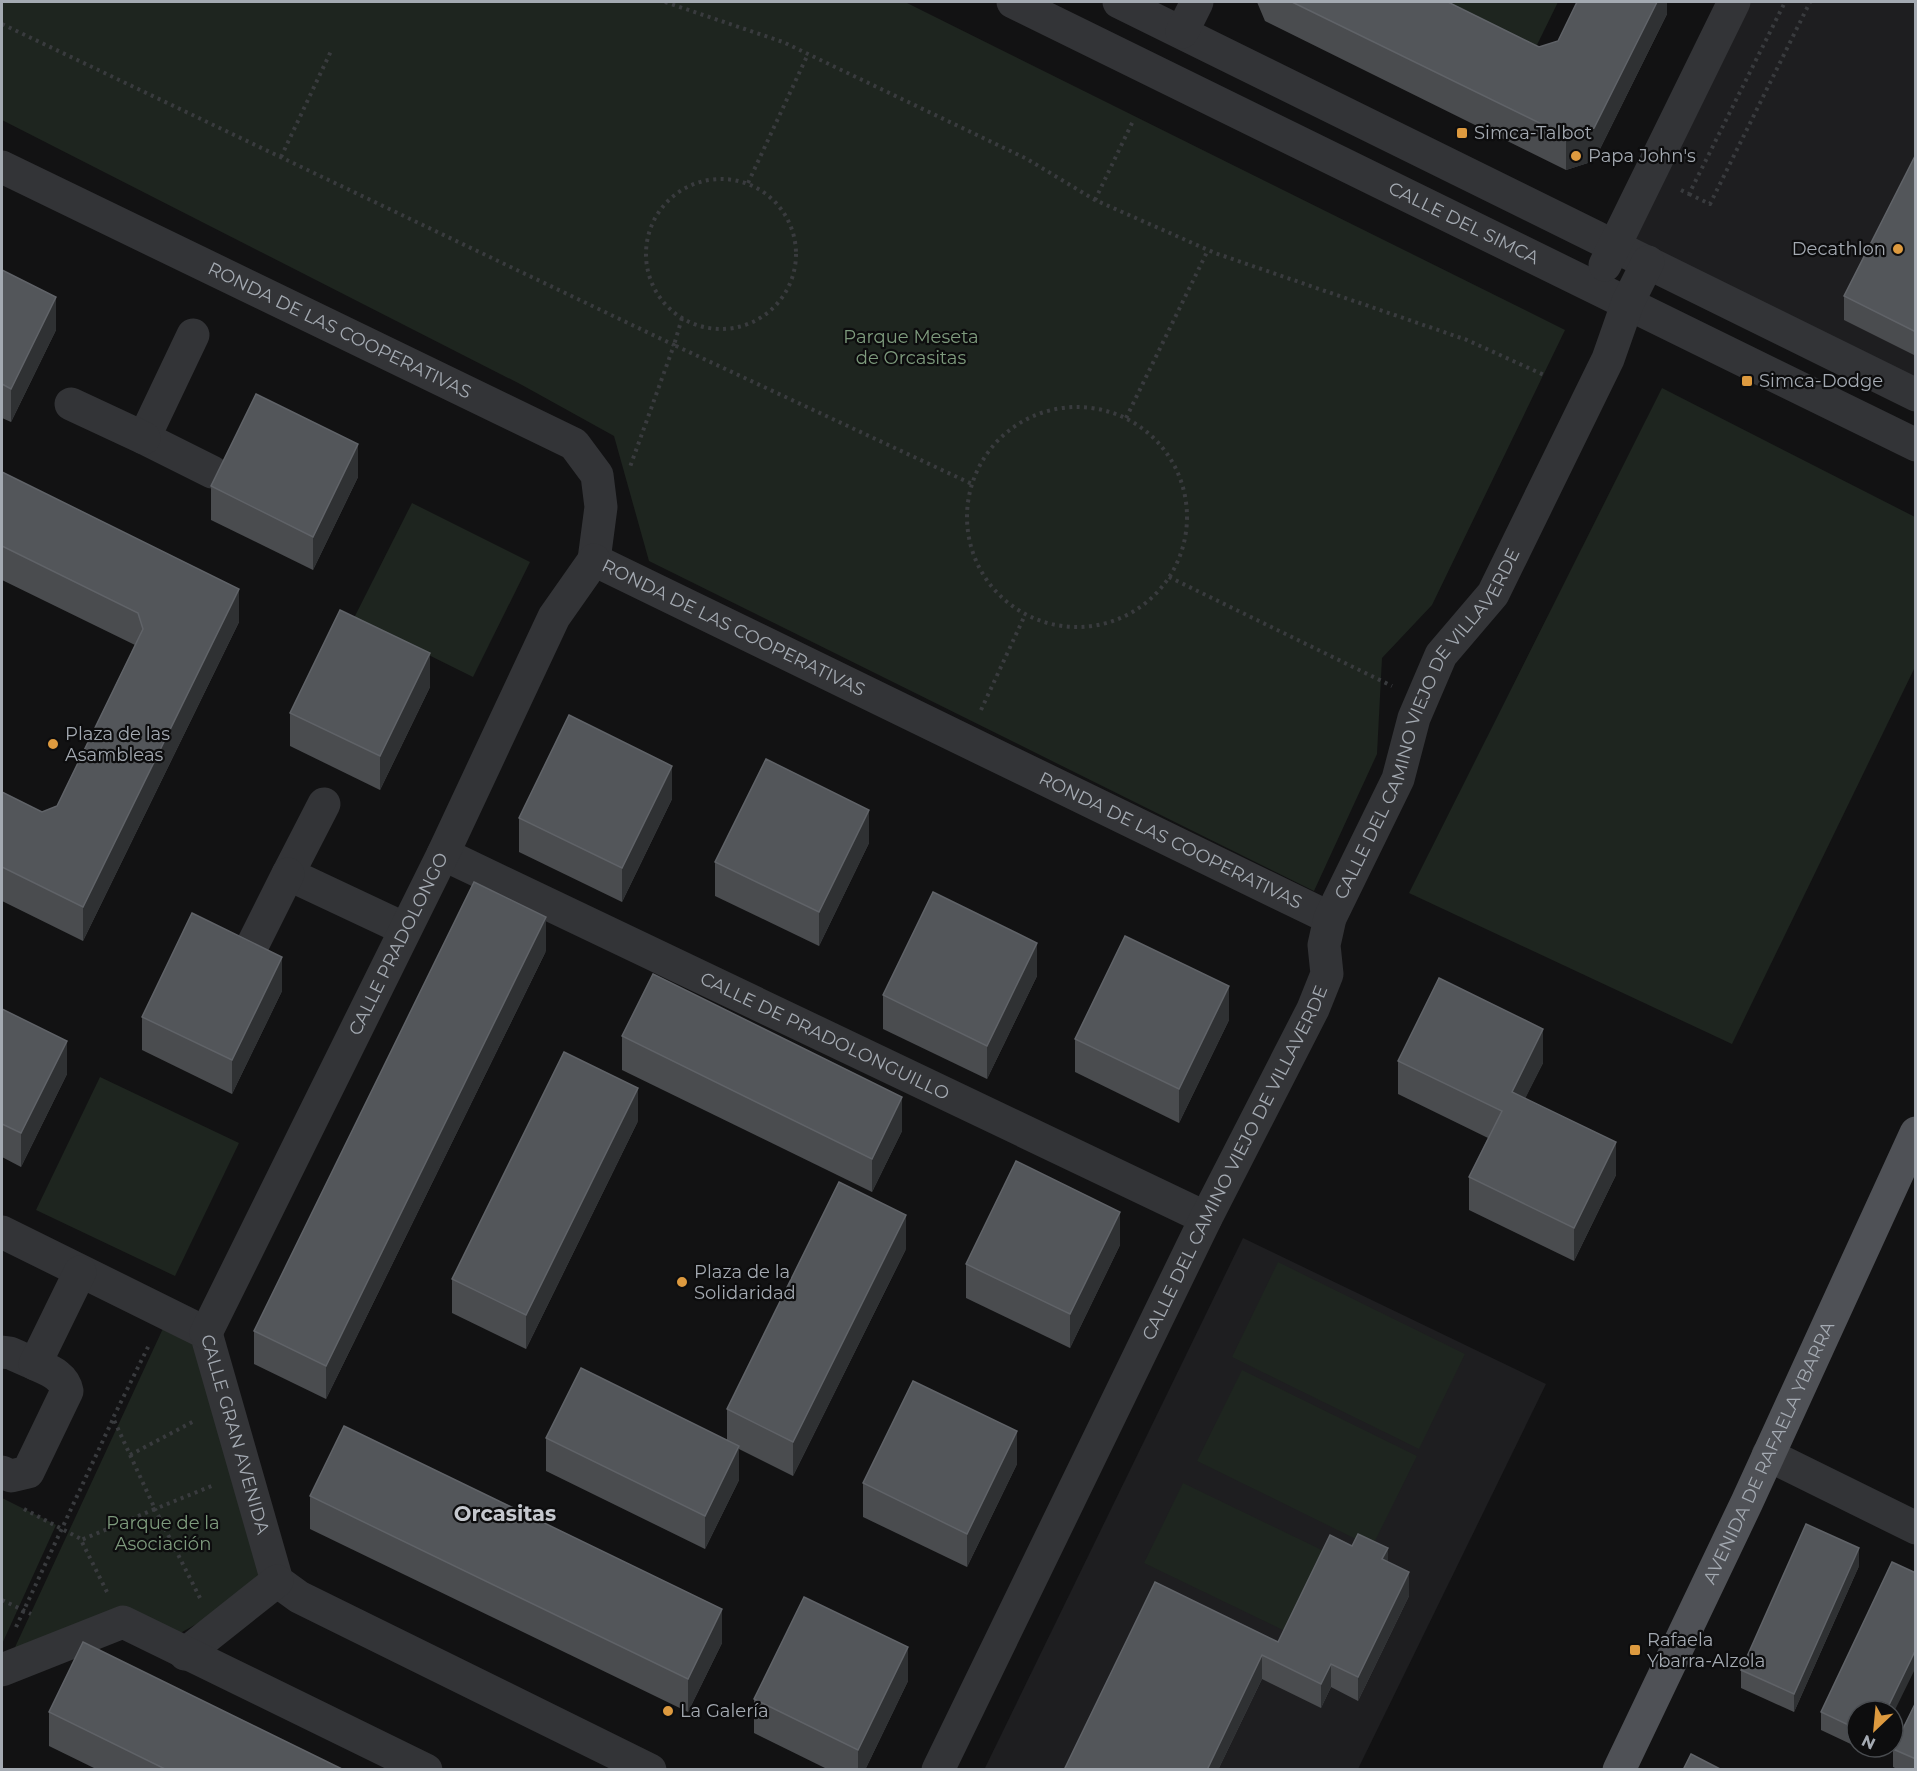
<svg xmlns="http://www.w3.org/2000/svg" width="1917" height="1771" viewBox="0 0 1917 1771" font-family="Montserrat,sans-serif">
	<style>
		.built { fill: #1e1e20 }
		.green { fill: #1e251f }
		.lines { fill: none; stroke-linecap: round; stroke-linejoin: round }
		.path { stroke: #393b3e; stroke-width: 4; stroke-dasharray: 3 4.5; stroke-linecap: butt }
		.minor { stroke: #333437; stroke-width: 33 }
		.major { stroke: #4f5156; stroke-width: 33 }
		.wall { fill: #4a4c4f }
		.shaded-wall { fill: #2f3133 }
		.building { fill: #53565a; stroke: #606368; stroke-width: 1.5 }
		.poi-dot { fill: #dd9a3f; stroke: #0d0d0e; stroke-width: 2 }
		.labels { text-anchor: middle; stroke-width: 4.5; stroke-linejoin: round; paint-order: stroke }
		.poi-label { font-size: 18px; fill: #a4aab2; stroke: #0d0d0e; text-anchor: start }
		.street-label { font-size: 18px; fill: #a4aab2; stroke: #0d0d0e }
		.park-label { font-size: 18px; fill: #7e9b7d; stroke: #0d0d0e }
		.quarter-label { font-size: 21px; font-weight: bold; fill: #c5c8ce; stroke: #0d0d0e }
	</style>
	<rect width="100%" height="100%" fill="#121213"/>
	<!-- built -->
	<g class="built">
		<polygon points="1734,2 1915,2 1915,395 1614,244"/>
		<polygon points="1243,1238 1546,1384 1358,1769 984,1770"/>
	</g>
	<!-- green -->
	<g class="green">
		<polygon points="2,2 905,2 1565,330 1432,605 1382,658 1377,754 1314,891 649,561 614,436 522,385 2,120"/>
		<polygon points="1445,2 1558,2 1536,47"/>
		<polygon points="1662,388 1915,517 1915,667 1732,1044 1409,893"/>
		<polygon points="412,503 530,562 473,677 354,618"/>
		<polygon points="100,1077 239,1143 175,1276 36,1210"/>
		<polygon points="1278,1262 1465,1354 1419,1449 1232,1357"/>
		<polygon points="166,1322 196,1337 267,1579 209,1617 175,1636 130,1614 10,1658"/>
		<polygon points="1242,1370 1417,1456 1372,1547 1197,1461"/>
		<polygon points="1183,1483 1326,1552 1287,1632 1144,1563"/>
		<polygon points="2,1498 56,1525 2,1644"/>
	</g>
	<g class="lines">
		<!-- path -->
		<g class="path">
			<polyline points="665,2 783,42 1027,159 1095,200 1215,253 1467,340 1544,375"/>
			<polyline points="2,24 674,345 630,467"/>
			<polyline points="281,157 331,51"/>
			<circle cx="721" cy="254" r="75"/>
			<polyline points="748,183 808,54"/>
			<polyline points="1681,190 1689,194 1785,2"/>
			<polyline points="1689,194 1710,204 1810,2"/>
			<polyline points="1095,200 1134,119"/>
			<polyline points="682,318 674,345 972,484"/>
			<circle cx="1077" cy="517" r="110"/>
			<polyline points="1126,418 1208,250"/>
			<polyline points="1169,577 1392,686"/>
			<polyline points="981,710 1025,615"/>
			<polyline points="130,1455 196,1420"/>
			<polyline points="24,1509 81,1539"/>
			<polyline points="107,1592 81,1540 155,1509 113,1418 150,1343"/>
			<polyline points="200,1598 155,1509 214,1485"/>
			<polyline points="2,1600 31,1614"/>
			<polyline points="16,1627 113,1419"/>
		</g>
		<!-- minor -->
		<g class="minor">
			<path id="s1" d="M1013,2L1916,445"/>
			<polyline points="1119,2 1916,395"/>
			<polyline points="1182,32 1197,2"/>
			<path id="s2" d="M2,167L574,444L597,475L601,507L594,560L1330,918"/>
			<polyline points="1605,265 1734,2"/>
			<polyline points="193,335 144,438 212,472"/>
			<polyline points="71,404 144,438"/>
			<polyline points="324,804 288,874 405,929"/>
			<path id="s3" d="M443,854L1206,1218"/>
			<polyline points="249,952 288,874"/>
			<path id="s4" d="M2,1232L206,1333L277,1581L299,1597L650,1770"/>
			<path id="s5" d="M206,1333L443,854L554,617L594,560"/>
			<polyline points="2,1352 10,1353 35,1364"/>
			<polyline points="1768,1455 1916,1528"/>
			<path d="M2,1472L11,1476L28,1472L67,1391C64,1375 48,1370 35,1364L80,1272"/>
			<polyline points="185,1654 277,1581"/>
			<polyline points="2,1670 123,1622 426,1770"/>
			<path id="s6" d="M938,1770L1206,1218L1313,1009L1327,974L1324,945L1330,918L1398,779L1414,718L1441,655L1493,594L1608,359L1628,302L1648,262"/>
		</g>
		<!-- major -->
		<path class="major" id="s7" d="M1619,1770L1747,1502L1916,1133"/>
	</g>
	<!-- wall -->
	<g class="wall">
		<polygon points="1257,2 1448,2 1539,47 1558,41 1667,2 1667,14 1594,161 1566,170 1265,21"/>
		<polygon points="1916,154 1916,356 1844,320 1844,296"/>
		<polygon points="2,270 56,330 11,422 2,418"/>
		<polygon points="2,472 239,622 83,941 2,901 2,792 42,812 57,806 135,645 2,580"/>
		<polygon points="358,477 313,570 211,520 211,486"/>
		<polygon points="430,687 380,790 290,746 290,713"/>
		<polygon points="672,799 622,902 519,852 519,818"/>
		<polygon points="869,843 819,946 715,896 715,862"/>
		<polygon points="546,951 326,1399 254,1364 254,1331"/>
		<polygon points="1037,976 987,1079 883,1029 883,995"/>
		<polygon points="282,991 232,1094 142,1050 142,1017"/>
		<polygon points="2,1009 67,1074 21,1167 2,1157"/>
		<polygon points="1229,1020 1179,1123 1075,1072 1075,1039"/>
		<polygon points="622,1036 902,1131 872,1192 622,1070"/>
		<polygon points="1398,1061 1543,1063 1525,1098 1616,1175 1574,1261 1469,1210 1469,1177 1488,1138 1398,1094"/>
		<polygon points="638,1121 526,1349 452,1313 452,1279"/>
		<polygon points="1120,1245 1070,1348 966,1298 966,1264"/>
		<polygon points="906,1249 793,1476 739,1449 739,1480 705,1549 546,1471 546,1438 727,1440 727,1409"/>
		<polygon points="1017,1464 967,1567 863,1517 863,1483"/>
		<polygon points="310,1496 722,1643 688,1712 310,1529"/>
		<polygon points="1352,1546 1388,1562 1409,1596 1358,1701 1331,1687 1321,1708 1262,1679 1218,1770 1064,1770 1278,1642"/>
		<polygon points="1859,1566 1794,1712 1741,1688 1741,1670"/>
		<polygon points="908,1681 865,1770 829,1770 754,1733 754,1699"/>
		<polygon points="1916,1702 1916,1770 1899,1770 1893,1767 1893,1749"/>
		<polygon points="1857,1711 1857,1747 1878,1747 1874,1755 1821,1730 1821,1712"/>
		<polygon points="49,1712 344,1770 98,1770 49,1746"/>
	</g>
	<!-- shaded-wall -->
	<g class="shaded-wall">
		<polygon points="1657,2 1667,2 1667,14 1594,161 1566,170 1566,136"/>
		<polygon points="56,297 56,330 11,422 11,389"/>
		<polygon points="358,444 358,477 313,570 313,537"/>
		<polygon points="239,589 239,622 83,941 83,907"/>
		<polygon points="430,653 430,687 380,790 380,756"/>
		<polygon points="672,766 672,799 622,902 622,868"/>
		<polygon points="869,810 869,843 819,946 819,912"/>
		<polygon points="546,917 546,951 326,1399 326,1366"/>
		<polygon points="1037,943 1037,976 987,1079 987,1046"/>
		<polygon points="282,957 282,991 232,1094 232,1060"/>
		<polygon points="1229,986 1229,1020 1179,1123 1179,1089"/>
		<polygon points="1543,1029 1543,1063 1512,1125 1512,1092"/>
		<polygon points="67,1041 67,1074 21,1167 21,1133"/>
		<polygon points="638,1088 638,1121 526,1349 526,1315"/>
		<polygon points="902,1097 902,1131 872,1192 872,1159"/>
		<polygon points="1616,1142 1616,1175 1574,1261 1574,1228"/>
		<polygon points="1120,1212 1120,1245 1070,1348 1070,1314"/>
		<polygon points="906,1215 906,1249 793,1476 793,1442"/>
		<polygon points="1017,1431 1017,1464 967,1567 967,1534"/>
		<polygon points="739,1446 739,1480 705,1549 705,1516"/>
		<polygon points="1388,1548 1388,1572 1382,1559"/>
		<polygon points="1859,1548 1859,1566 1794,1712 1794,1694"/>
		<polygon points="1409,1572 1409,1596 1358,1701 1358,1677"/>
		<polygon points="722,1609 722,1643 688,1712 688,1679"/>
		<polygon points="908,1647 908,1681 865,1770 858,1770 858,1750"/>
		<polygon points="1916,1649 1916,1667 1893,1714 1893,1711 1886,1711"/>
		<polygon points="1262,1655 1262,1679 1218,1770 1207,1770"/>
		<polygon points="1331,1664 1331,1687 1321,1708 1321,1684"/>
		<polygon points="1874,1747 1878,1747 1874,1755"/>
	</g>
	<!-- building -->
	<g class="building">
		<polygon points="1292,2 1448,2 1539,47 1558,41 1577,2 1657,2 1594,128 1566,136"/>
		<polygon points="1916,154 1916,332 1844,296"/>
		<polygon points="2,270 56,297 11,389 2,384"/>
		<polygon points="256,394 358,444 313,537 211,486"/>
		<polygon points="2,472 239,589 83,907 2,867 2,792 42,812 57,806 143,629 138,613 2,546"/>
		<polygon points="340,610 430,653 380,756 290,713"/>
		<polygon points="569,715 672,766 622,868 519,818"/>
		<polygon points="766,759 869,810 819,912 715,862"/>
		<polygon points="474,882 546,917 326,1366 254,1331"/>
		<polygon points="933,892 1037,943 987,1046 883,995"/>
		<polygon points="192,913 282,957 232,1060 142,1017"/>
		<polygon points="1125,936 1229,986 1179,1089 1075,1039"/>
		<polygon points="653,974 902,1097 872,1159 622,1036"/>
		<polygon points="1439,978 1543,1029 1512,1092 1616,1142 1574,1228 1469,1177 1502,1111 1398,1061"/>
		<polygon points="2,1009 67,1041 21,1133 2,1124"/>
		<polygon points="564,1052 638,1088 526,1315 452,1279"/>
		<polygon points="1016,1161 1120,1212 1070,1314 966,1264"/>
		<polygon points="839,1182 906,1215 793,1442 727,1409"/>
		<polygon points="581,1368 739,1446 705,1516 546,1438"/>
		<polygon points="913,1381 1017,1431 967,1534 863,1483"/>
		<polygon points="344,1426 722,1609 688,1679 310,1496"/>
		<polygon points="1806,1524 1859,1548 1794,1694 1741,1670"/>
		<polygon points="1358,1534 1388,1548 1382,1559 1409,1572 1358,1677 1331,1664 1321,1684 1262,1655 1207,1770 1064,1770 1155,1582 1278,1642 1330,1535 1352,1546"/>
		<polygon points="1892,1562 1916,1573 1916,1649 1886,1711 1857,1711 1857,1729 1821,1712"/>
		<polygon points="804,1597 908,1647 858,1750 754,1699"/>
		<polygon points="83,1642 344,1770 167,1770 49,1712"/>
		<polygon points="1916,1702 1916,1759 1893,1749"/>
		<polygon points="1691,1754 1722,1770 1683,1770"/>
	</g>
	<!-- markers -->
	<g class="poi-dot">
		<rect x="1456" y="127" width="12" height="12" rx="3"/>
		<circle cx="1576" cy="156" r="6"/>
		<circle cx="1898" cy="249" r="6"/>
		<rect x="1741" y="375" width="12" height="12" rx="3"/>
		<circle cx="53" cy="744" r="6"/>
		<circle cx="682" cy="1282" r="6"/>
		<rect x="1629" y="1644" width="12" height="12" rx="3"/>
		<circle cx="668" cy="1711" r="6"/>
	</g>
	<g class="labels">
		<!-- poi labels -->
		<g class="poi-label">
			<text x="1474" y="139">Simca-Talbot</text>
			<text x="1588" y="162">Papa John's</text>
			<text x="1886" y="255" text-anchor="end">Decathlon</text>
			<text x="1759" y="387">Simca-Dodge</text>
			<text x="65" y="740">Plaza de las<tspan x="65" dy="21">Asambleas</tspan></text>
			<text x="694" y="1278">Plaza de la<tspan x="694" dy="21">Solidaridad</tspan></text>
			<text x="1647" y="1646">Rafaela<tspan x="1647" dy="21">Ybarra-Alzola</tspan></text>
			<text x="680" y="1717">La Galería</text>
		</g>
		<!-- street labels -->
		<g class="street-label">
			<text dy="6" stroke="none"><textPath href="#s1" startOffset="502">CALLE DEL SIMCA</textPath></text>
			<text dy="6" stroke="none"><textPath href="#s2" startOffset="375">RONDA DE LAS COOPERATIVAS</textPath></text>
			<text dy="6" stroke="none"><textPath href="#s2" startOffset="915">RONDA DE LAS COOPERATIVAS</textPath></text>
			<text dy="6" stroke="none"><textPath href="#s6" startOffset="1162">CALLE DEL CAMINO VIEJO DE VILLAVERDE</textPath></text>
			<text dy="6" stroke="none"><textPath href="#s2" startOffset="1401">RONDA DE LAS COOPERATIVAS</textPath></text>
			<text dy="6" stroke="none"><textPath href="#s5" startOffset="434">CALLE PRADOLONGO</textPath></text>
			<text dy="6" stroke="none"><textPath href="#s3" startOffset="423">CALLE DE PRADOLONGUILLO</textPath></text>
			<text dy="6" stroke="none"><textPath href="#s6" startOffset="676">CALLE DEL CAMINO VIEJO DE VILLAVERDE</textPath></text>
			<text dy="6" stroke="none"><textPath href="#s4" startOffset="333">CALLE GRAN AVENIDA</textPath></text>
			<text dy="6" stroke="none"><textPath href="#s7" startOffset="351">AVENIDA DE RAFAELA YBARRA</textPath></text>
		</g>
		<!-- park labels -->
		<g class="park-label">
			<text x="911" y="343">Parque Meseta<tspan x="911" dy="21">de Orcasitas</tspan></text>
			<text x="163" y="1529">Parque de la<tspan x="163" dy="21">Asociación</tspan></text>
		</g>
		<!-- quarter labels -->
		<g class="quarter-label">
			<text x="505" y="1521">Orcasitas</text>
		</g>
	</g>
	<!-- border -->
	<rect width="1917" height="1771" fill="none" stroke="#a4aab2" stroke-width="6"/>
	<!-- north arrow -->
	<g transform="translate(1875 1729) rotate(206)"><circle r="28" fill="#0d0d0e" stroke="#494c50" stroke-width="1.5"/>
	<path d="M0-4.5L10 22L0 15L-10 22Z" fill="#dd9a3f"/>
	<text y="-9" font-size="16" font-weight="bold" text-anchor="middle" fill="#a4aab2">N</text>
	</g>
</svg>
